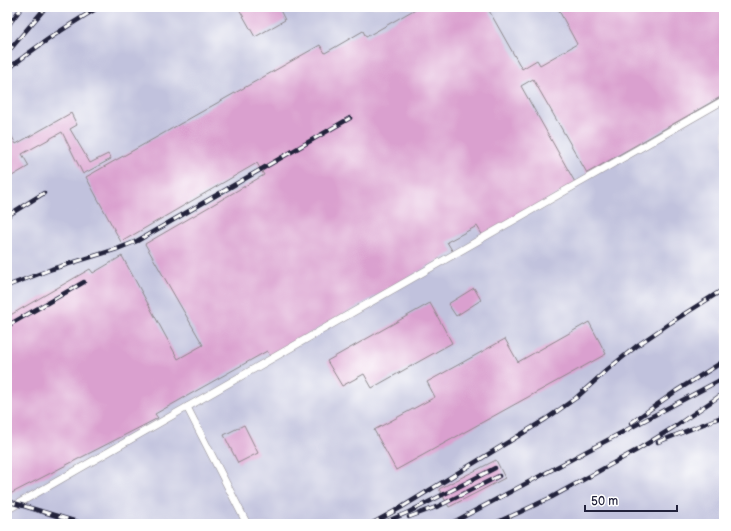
<svg xmlns="http://www.w3.org/2000/svg" width="731" height="531" viewBox="0 0 731 531" font-family="'Balsamiq Sans',sans-serif">
	<style>
		.industrial { fill: #c1c2dd }
		.building { fill: #daa0cf }
		.lines { fill: none; stroke-linecap: round; stroke-linejoin: round }
		.service-casing { stroke: #8e888d; stroke-width: 8 }
		.service { stroke: #fff; stroke-width: 7 }
		.rail-casing { stroke: #22223b; stroke-width: 4.5 }
		.rail { stroke: #fff; stroke-width: 3; stroke-dasharray: 9; stroke-linecap: butt }
	</style>
	<rect width="100%" height="100%" fill="#fff"/>
	<filter id="ink" filterUnits="userSpaceOnUse"><feTurbulence type="fractalNoise" baseFrequency=".025" numOctaves="2"/><feDisplacementMap in="SourceGraphic" scale="8" xChannelSelector="R" yChannelSelector="G"/><feConvolveMatrix kernelMatrix="1 2 1 2 8 2 1 2 1" color-interpolation-filters="sRGB"/></filter>
	<filter id="wash" filterUnits="userSpaceOnUse"><feTurbulence type="fractalNoise" baseFrequency=".012" numOctaves="4" result="noise"/><feDisplacementMap in="SourceGraphic" scale="16" xChannelSelector="R" yChannelSelector="G"/><feGaussianBlur stdDeviation="0.9" result="paint"/><feColorMatrix in="noise" values="0 0 0 0 0 0 0 0 0 0 0 0 0 0 0 0 0 1.4 0 .05"/><feComposite in="paint" operator="in"/></filter>
	<g filter="url(#wash)">
		<rect width="100%" height="100%" fill="#f9eedf"/>
		<!-- industrial -->
		<rect class="industrial" x="7" y="7" width="717" height="517"/>
		<g id="blocks">
			<!-- building -->
			<g class="building">
				<polygon points="238,7 284,7 280,10 285,20 255,37"/>
				<polygon points="419,7 487,7 522,69 537,60 540,65 577,44 557,7 724,7 724,95 587,173 533,79 521,86 576,184 483,236 477,226 447,242 453,252 270,356 267,351 155,414 158,418 8,495 7,494 7,317 90,269 93,273 122,256 178,359 203,345 145,244 264,175 257,163 121,242 86,177 320,45 325,53 363,31 366,37"/>
				<polygon points="71,113 77,125 70,129 90,163 108,154 111,159 83,174 62,132 22,154 29,166 7,179 7,128 16,144"/>
				<polygon points="474,288 481,300 456,316 448,304"/>
				<polygon points="430,303 452,343 372,388 364,374 342,386 327,361"/>
				<polygon points="589,322 606,354 396,470 374,430 435,397 427,382 505,339 518,362"/>
				<polygon points="244,425 258,453 238,463 224,435"/>
				<polygon points="496,460 505,478 449,507 439,489"/>
			</g>
		</g>
	</g>
	<g filter="url(#ink)">
		<use href="#blocks" fill-opacity="0" stroke="#8e888d" stroke-width="1"/>
		<g class="lines">
			<!-- service casing -->
			<g class="service-casing">
				<g id="service">
					<polyline points="187,407 247,524"/>
					<polyline points="7,510 724,100"/>
				</g>
			</g>
			<!-- service -->
			<use href="#service" class="service"/>
			<!-- rail casing -->
			<g class="rail-casing">
				<g id="rail">
					<polyline points="7,10 9,7"/>
					<polyline points="7,27 22,7"/>
					<polyline points="7,53 46,7"/>
					<path d="M7,70C36,46 67,26 99,7"/>
					<polyline points="7,216 44,193"/>
					<polyline points="7,286 52,269 117,249 137,241 350,118"/>
					<polyline points="7,326 84,282"/>
					<polyline points="631,423 676,391 724,361"/>
					<polyline points="658,442 724,416"/>
					<polyline points="7,501 17,504 84,524"/>
					<polyline points="409,517 439,506 499,476"/>
					<polyline points="383,523 409,512 495,468"/>
					<polyline points="371,524 402,507 546,419 576,398 608,369 638,345 670,323 724,289"/>
					<polyline points="450,524 724,378"/>
					<polyline points="493,524 518,513 552,497 637,450 674,427 724,393"/>
					<path d="M516,524C531,522 545,522 560,524"/>
				</g>
			</g>
			<!-- rail -->
			<use href="#rail" class="rail"/>
		</g>
	</g>
	<!-- margin -->
	<rect width="731" height="531" fill="none" stroke="#fff" stroke-width="24"/>
	<!-- scale -->
	<path d="M585 505v6h92v-6" fill="none" stroke="#22223b" stroke-width="2"/>
	<text x="591" y="505" font-size="12" fill="#22223b" stroke="#ffffff" stroke-width="3" paint-order="stroke">50 m</text>
</svg>
